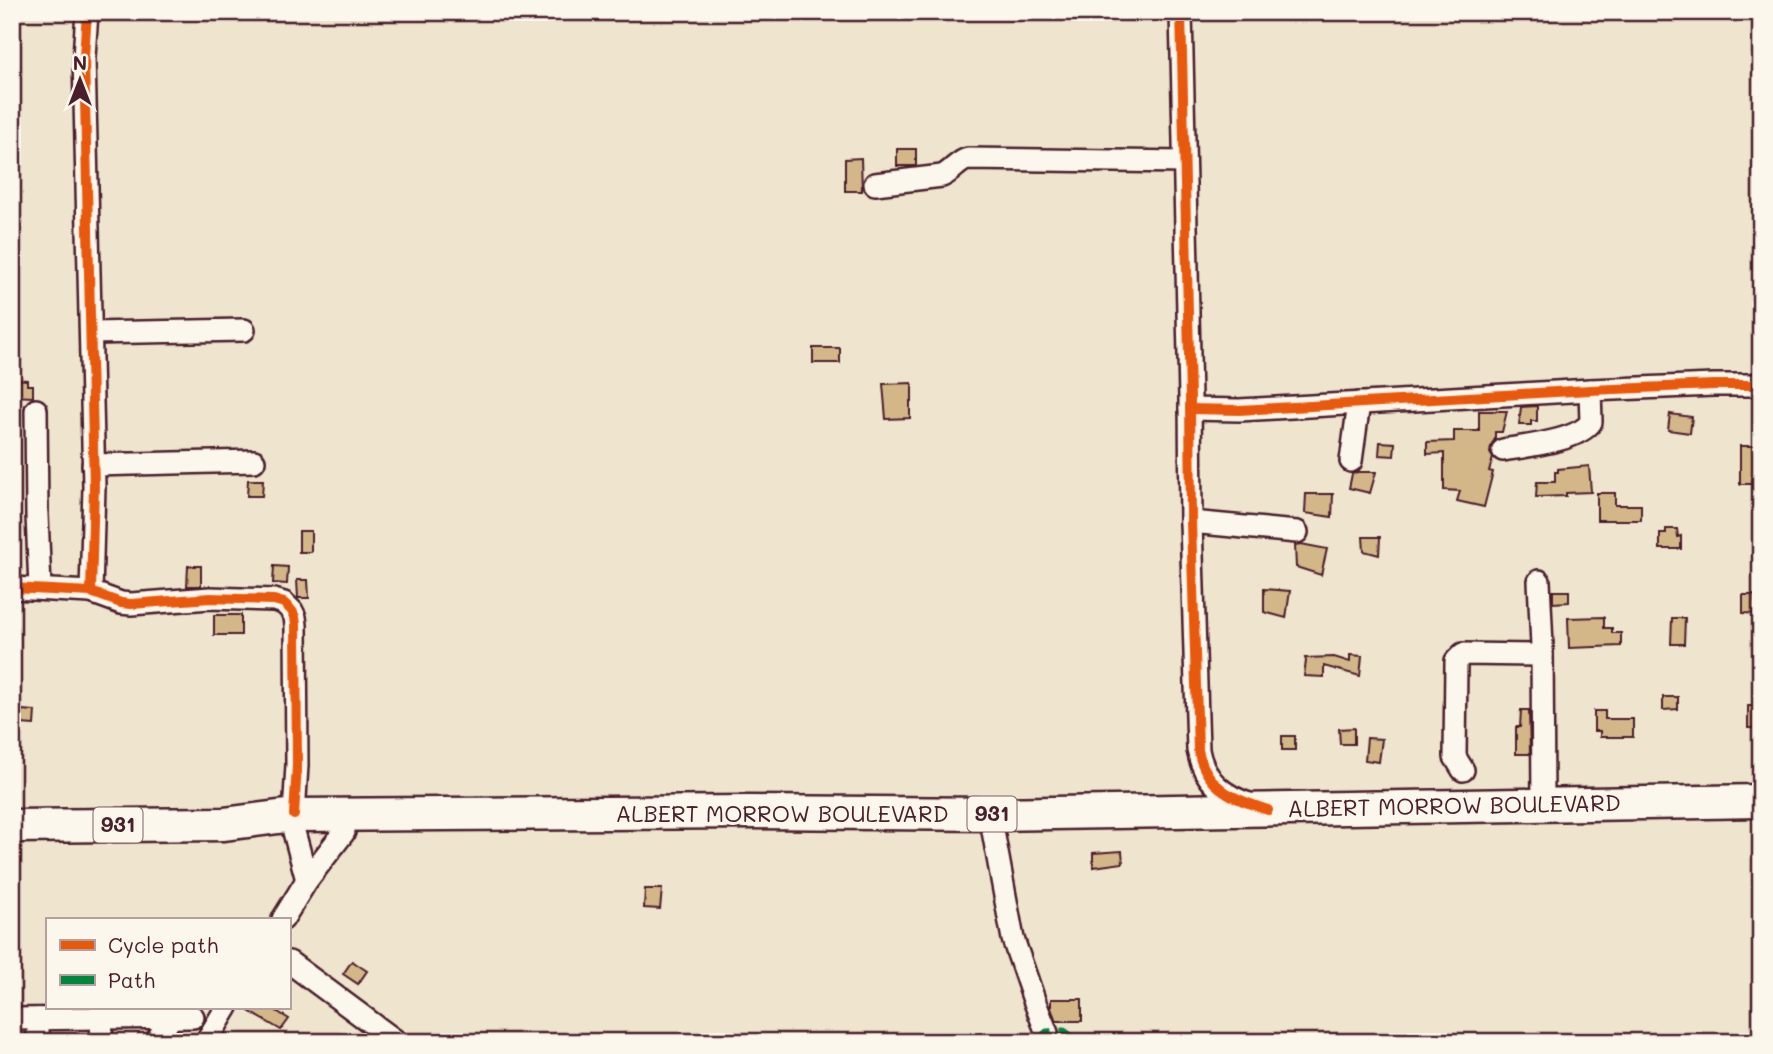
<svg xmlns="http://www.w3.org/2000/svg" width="1773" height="1054" viewBox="0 0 1773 1054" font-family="Mali,sans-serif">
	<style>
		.building { fill: #d4b789; stroke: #4a1f2b; stroke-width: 2 }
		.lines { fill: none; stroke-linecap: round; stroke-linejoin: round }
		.minor-casing { stroke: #4a1f2b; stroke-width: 26 }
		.highway-casing { stroke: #4a1f2b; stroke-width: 37 }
		.minor { stroke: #fbf7ec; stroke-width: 21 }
		.highway { stroke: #fbf7ec; stroke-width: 32 }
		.quiet { stroke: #00873e; stroke-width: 9; stroke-dasharray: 18 9; stroke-linecap: butt }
		.cycleway-casing { stroke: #fbf7ec; stroke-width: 15 }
		.cycleway { stroke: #e8590c; stroke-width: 10 }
		.labels { text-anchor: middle; stroke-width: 6; stroke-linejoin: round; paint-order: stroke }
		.shield { fill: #fbf7ec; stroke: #7f6065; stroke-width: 2 }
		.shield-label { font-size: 21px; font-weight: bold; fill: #4a1f2b }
		.street-label { font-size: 23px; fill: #4a1f2b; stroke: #fbf7ec }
	</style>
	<rect width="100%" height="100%" fill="#efe4ce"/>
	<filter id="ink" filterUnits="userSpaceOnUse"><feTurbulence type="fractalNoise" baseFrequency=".0143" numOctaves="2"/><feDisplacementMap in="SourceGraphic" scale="14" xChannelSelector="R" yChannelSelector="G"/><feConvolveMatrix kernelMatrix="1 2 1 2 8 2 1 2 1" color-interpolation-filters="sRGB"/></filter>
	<g filter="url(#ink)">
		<!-- building -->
		<g class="building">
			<rect x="897" y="149" width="19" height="17"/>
			<polygon points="861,158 862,191 845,191 845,159"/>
			<rect x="813" y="348" width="27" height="15"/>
			<polygon points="13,379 27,380 27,385 33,385 33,397 12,396"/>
			<polygon points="912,383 912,401 910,401 910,418 886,419 883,384"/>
			<polygon points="1537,406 1537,421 1531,421 1531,425 1519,425 1521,407"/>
			<polygon points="1479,411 1507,411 1502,432 1495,432 1495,439 1491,446 1490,453 1493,458 1489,471 1493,472 1484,507 1457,501 1460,491 1444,490 1444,453 1427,454 1427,442 1454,441 1454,431 1479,431"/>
			<polygon points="1670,414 1692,417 1690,433 1668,430"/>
			<polygon points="1380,442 1395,443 1394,456 1379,455"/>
			<polygon points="1740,446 1760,446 1759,480 1754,480 1754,484 1740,484"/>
			<polygon points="1589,466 1591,492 1566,493 1566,496 1536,497 1537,482 1555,482 1555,472 1558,472 1558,469"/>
			<polygon points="1357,472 1376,472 1370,493 1349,488 1352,474"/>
			<polygon points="248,480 263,480 262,496 247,496"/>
			<polygon points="1597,493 1615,493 1615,505 1641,505 1641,520 1597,520"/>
			<polygon points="1306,494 1333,494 1332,517 1305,513"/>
			<polygon points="1666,529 1677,529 1678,537 1681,536 1681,549 1660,549 1660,534 1666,534"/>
			<rect x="299" y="531" width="12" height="21"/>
			<polygon points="1363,537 1380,537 1379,555 1364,551"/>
			<polygon points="1301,544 1327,549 1321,575 1296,567 1295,545"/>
			<polygon points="188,566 201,566 201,586 187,586"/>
			<polygon points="274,566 288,567 287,584 273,583"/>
			<polygon points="297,580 308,580 309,598 298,598"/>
			<polygon points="1264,589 1290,591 1286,618 1264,612"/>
			<polygon points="1553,591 1569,591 1569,602 1553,603"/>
			<polygon points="1743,595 1755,595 1755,602 1760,602 1760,614 1743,613"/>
			<rect x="214" y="615" width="27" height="20"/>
			<polygon points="1604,617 1604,628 1612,628 1612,633 1621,633 1621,646 1569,648 1568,618"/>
			<polygon points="1672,618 1685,618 1684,644 1671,644"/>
			<polygon points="1350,655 1362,656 1360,676 1324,666 1324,677 1304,676 1306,661 1305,658 1334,657 1350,662"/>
			<polygon points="1663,697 1678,697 1678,709 1663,710"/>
			<rect x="1748" y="706" width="13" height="22"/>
			<polygon points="21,710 35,711 34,725 21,724"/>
			<polygon points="1521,710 1529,710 1530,754 1516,754 1516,727 1520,727"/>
			<polygon points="1594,711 1605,711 1605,719 1633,719 1633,737 1600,737 1600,731 1594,731"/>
			<polygon points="1354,728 1354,744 1340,744 1339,729"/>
			<rect x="1282" y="736" width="13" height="14"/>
			<polygon points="1367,738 1382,739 1379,762 1365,760"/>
			<polygon points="1122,851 1123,863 1093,867 1093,853"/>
			<polygon points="645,889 662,889 660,909 644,908"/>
			<polygon points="352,961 367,971 358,984 343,974"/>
			<polygon points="1051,999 1082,999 1082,1021 1056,1021 1051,1008"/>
			<polygon points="242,1007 270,1007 289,1019 281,1030"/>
		</g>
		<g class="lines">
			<!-- minor casing -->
			<g class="minor-casing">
				<g id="minor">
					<polyline points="87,12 84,57 94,487 91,592"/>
					<path d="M1181,12L1190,398L1191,522L1198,750C1204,781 1223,796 1252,805"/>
					<path d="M875,184L942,176C953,171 958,161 968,159L1184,162"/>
					<polyline points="91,333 244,330"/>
					<polyline points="1190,409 1239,410 1590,390 1714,385 1761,385"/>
					<polyline points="36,410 37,515 40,588"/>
					<path d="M1503,450C1526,446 1578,441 1591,422L1590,390"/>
					<polyline points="1351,461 1359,403"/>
					<polyline points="93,465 254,461"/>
					<polyline points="1191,522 1297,532"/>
					<polyline points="1539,581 1542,646 1543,804"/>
					<polyline points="12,588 91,592 121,603 131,604 210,598 274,600 284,603 292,611 295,617 296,625 297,765 294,815"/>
					<polyline points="1463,770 1455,757 1456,661 1463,654 1542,655"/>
					<polyline points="993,831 1013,939 1034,1000 1047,1033"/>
					<polyline points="294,832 307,880"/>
					<polyline points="283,919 307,880 344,832"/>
					<polyline points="289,962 397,1042"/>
					<polyline points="12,1019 193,1017"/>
					<polyline points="38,1019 38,1042"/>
					<polyline points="101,1042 102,1018"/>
					<polyline points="156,1042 171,1017"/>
					<polyline points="206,1042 227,1007"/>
				</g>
			</g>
			<!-- highway casing -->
			<g class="highway-casing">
				<polyline id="highway" points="12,826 224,824 294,815 750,812 992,814 1761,801"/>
			</g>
			<!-- minor -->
			<use href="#minor" class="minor"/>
			<!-- highway -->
			<use href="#highway" class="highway"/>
			<!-- quiet -->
			<polyline class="quiet" points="1037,1042 1047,1033 1064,1032 1077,1042"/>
			<!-- cycleway casing -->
			<g class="cycleway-casing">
				<g id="cycleway">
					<polyline points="87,12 84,57 94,487 91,592"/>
					<path d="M1181,12L1190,398L1191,522L1198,750C1206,789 1234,799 1268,810"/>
					<polyline points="1190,409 1239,410 1590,390 1714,385 1761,385"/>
					<polyline points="12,588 91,592 121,603 131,604 210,598 274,600 284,603 292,611 295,617 296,625 297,765 294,815"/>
				</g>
			</g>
			<!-- cycleway -->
			<use href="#cycleway" class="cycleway"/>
		</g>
	</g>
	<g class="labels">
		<!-- shield labels -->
		<g class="shield">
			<rect x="967.5" y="796.5" width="49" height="35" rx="5"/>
			<rect x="93.5" y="807.5" width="49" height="35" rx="5"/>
		</g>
		<g class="shield-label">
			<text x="992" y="821">931</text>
			<text x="118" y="832">931</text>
		</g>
		<!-- street labels -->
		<g class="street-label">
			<text transform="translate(1454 806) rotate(-1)" y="8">ALBERT MORROW BOULEVARD</text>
			<text x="782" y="822">ALBERT MORROW BOULEVARD</text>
		</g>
	</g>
	<!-- margin -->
	<rect width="1773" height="1054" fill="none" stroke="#fbf7ec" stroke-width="42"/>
	<rect x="21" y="21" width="1731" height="1012" fill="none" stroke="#4a1f2b" stroke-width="2.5" filter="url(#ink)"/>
	<!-- legend -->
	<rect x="46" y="918" width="245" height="91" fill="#fbf7ec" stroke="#b4a19f" stroke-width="2"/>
	<rect x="60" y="940" width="35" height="10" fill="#e8590c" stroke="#b4a19f" stroke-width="2"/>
	<text x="108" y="953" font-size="21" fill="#4a1f2b">Cycle path</text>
	<rect x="60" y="975" width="35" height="10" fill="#00873e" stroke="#b4a19f" stroke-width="2"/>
	<text x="108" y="988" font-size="21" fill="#4a1f2b">Path</text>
	<!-- north arrow -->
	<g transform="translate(80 80)" stroke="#fbf7ec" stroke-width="5" paint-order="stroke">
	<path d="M0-5L12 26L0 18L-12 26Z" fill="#4a1f2b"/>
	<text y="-10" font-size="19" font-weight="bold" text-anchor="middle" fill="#4a1f2b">N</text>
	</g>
</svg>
